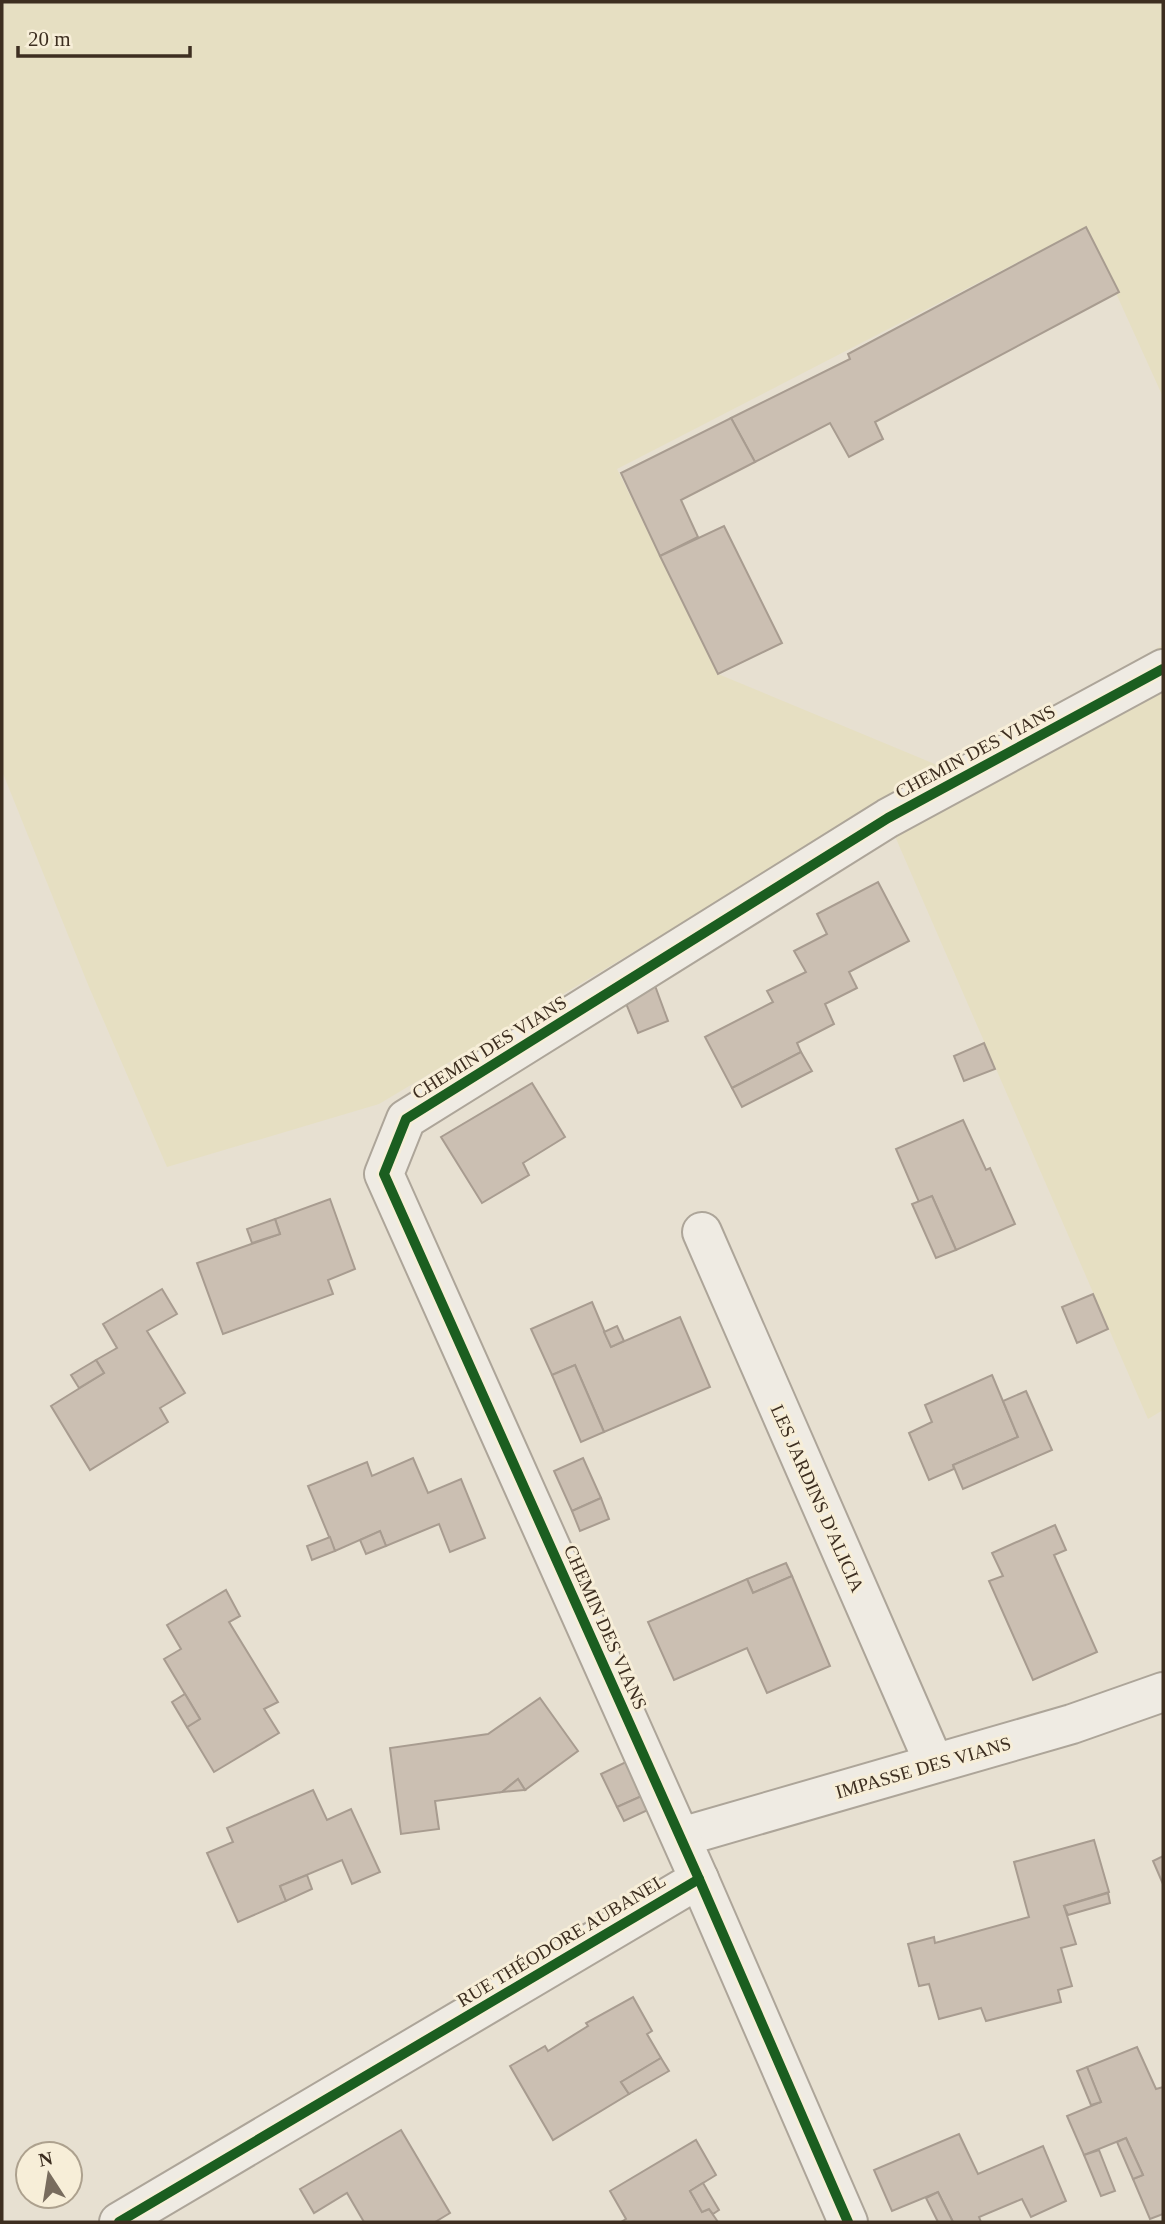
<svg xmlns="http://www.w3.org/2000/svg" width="1165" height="2224" viewBox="0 0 1165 2224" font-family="Georgia,serif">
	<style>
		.farmland { fill: #e6dfc2 }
		.building { fill: #cbbfb2; stroke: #a89c90; stroke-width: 2 }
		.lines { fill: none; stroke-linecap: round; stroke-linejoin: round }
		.street-casing { stroke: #ada599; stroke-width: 42 }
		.street { stroke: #efebe3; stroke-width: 38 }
		.cycleway-casing { stroke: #f7eed8; stroke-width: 15 }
		.cycleway { stroke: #1b5e20; stroke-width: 10 }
		.labels { text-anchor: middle; stroke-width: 6; stroke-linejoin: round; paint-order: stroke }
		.street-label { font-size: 19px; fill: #3d2e20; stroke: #f7eed8 }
	</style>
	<rect width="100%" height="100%" fill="#e7e0d1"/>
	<!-- farmland -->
	<polygon class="farmland" points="2,2 1163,2 1163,397 1086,227 617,469 718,674 942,767 908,789 1163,645 1163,1410 1148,1419 881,804 379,1104 167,1167 89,987 2,771"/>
	<!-- building -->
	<g class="building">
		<polygon points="1086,227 1119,292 875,422 883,439 849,457 830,423 755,462 731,418 850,359 848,354"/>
		<polygon points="731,418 755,462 681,500 698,537 660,556 621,473"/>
		<polygon points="724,526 782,643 718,674 660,556"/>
		<polygon points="878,882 909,941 849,972 857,988 825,1004 834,1024 797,1043 801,1052 732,1088 705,1037 773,1002 767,991 806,972 794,951 827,934 817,914"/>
		<polygon points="654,983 668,1021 638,1033 625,1001"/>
		<polygon points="984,1043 995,1069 964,1081 954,1056"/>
		<polygon points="801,1052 812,1071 742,1107 732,1088"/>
		<polygon points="532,1083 565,1137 523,1163 529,1175 482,1203 441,1137"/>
		<polygon points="963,1120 986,1170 990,1168 1015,1224 956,1250 932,1196 919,1202 896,1149"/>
		<polygon points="932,1196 956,1250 936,1258 912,1204"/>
		<polygon points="330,1199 355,1269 328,1280 333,1294 223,1334 197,1263 280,1234 275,1219"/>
		<polygon points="275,1219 280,1234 252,1243 247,1229"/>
		<polygon points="162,1289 177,1314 147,1331 185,1393 160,1408 168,1422 90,1470 51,1406 104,1373 96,1360 117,1348 103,1324"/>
		<polygon points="1093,1294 1108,1329 1077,1343 1062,1307"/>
		<polygon points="592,1302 611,1347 680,1317 710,1387 604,1432 575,1365 552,1375 531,1329"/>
		<polygon points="617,1326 624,1341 611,1347 604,1332"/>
		<polygon points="96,1360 104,1373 79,1388 71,1375"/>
		<polygon points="575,1365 604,1432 581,1442 552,1375"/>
		<polygon points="992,1375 1018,1437 953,1465 954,1469 929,1480 909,1433 932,1422 925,1405"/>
		<polygon points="1026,1391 1052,1450 963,1489 953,1465 1018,1437 1003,1401"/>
		<polygon points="413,1458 428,1493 461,1479 485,1538 450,1552 439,1524 386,1546 380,1531 335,1551 308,1486 367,1462 372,1476"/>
		<polygon points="583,1458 601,1498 572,1511 554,1471"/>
		<polygon points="601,1498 609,1519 580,1531 572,1511"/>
		<polygon points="1055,1525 1066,1550 1054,1555 1097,1652 1033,1680 989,1581 1003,1576 992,1553"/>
		<polygon points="380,1531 386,1546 366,1554 360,1540"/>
		<polygon points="330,1537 335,1551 312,1560 307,1546"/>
		<polygon points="786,1563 792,1576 753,1593 747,1579"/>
		<polygon points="792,1576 830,1666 767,1693 747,1648 674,1680 648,1622 747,1579 753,1593"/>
		<polygon points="226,1590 240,1616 229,1622 278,1702 264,1709 279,1733 214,1772 187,1727 200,1719 164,1659 181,1649 167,1625"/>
		<polygon points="185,1694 200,1719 187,1727 172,1702"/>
		<polygon points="540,1698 578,1751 525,1790 518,1779 502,1792 435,1801 439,1829 401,1834 390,1748 488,1734"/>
		<polygon points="628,1761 644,1795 617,1807 601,1774"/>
		<polygon points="518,1779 525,1790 502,1792"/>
		<polygon points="313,1790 327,1820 351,1809 380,1872 352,1884 342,1860 280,1886 286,1901 238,1922 207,1853 233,1842 227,1828"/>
		<polygon points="644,1795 650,1809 624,1821 617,1807"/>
		<polygon points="1094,1840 1109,1892 1064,1906 1076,1944 1061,1948 1072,1986 1058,1990 1061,2002 986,2021 981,2008 939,2019 929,1984 919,1986 908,1944 934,1937 935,1943 1029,1917 1014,1862"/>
		<polygon points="1163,1856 1163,1884 1153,1861"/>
		<polygon points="307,1875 312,1889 286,1901 280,1886"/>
		<polygon points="1108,1893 1110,1903 1068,1915 1064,1906"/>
		<polygon points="633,1997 652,2031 647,2034 661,2058 621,2082 629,2094 553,2140 510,2066 545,2046 548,2051 588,2026 586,2023"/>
		<polygon points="1137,2047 1156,2089 1163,2087 1163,2214 1150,2219 1133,2179 1143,2175 1126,2138 1084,2155 1067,2116 1101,2102 1087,2067"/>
		<polygon points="661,2058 669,2071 629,2094 621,2082"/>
		<polygon points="1087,2067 1101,2102 1091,2105 1077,2071"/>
		<polygon points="401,2130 450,2213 435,2222 364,2222 347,2193 314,2213 300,2189"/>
		<polygon points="959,2134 978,2174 1043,2146 1066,2201 1031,2217 1022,2199 979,2217 981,2222 953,2222 938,2192 892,2211 874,2170"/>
		<polygon points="1126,2138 1143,2175 1133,2179 1117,2142"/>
		<polygon points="696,2140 716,2175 690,2191 702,2212 709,2209 718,2222 621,2222 626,2219 610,2191"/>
		<polygon points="1099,2150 1115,2191 1101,2196 1084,2155"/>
		<polygon points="703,2183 719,2210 713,2214 709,2209 702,2212 690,2191"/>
		<polygon points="938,2192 953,2222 938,2222 926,2198"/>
	</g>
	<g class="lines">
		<!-- street casing -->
		<g class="street-casing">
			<g id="street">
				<polyline points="702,1232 934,1763"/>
				<polyline points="681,1837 1072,1724 1163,1692"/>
				<polyline points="119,2222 699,1879"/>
				<polyline points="848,2222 699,1879 384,1174 406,1119 888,818 1163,669"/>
			</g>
		</g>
		<!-- street -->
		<use href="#street" class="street"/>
		<!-- cycleway casing -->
		<g class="cycleway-casing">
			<g id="cycleway">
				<polyline points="119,2222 699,1879"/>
				<polyline points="848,2222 699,1879 384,1174 406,1119 888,818 1163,669"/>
			</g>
		</g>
		<!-- cycleway -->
		<use href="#cycleway" class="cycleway"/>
	</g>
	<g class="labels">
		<!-- street labels -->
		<g class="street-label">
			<text transform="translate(975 751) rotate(-28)" y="7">CHEMIN DES VIANS</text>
			<text transform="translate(489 1047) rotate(-32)" y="7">CHEMIN DES VIANS</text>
			<text transform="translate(818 1498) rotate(66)" y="7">LES JARDINS D'ALICIA</text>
			<text transform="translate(606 1627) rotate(66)" y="7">CHEMIN DES VIANS</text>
			<text transform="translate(923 1767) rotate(-16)" y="7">IMPASSE DES VIANS</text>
			<text transform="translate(561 1940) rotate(-31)" y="7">RUE THÉODORE AUBANEL</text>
		</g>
	</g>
	<!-- border -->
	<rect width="1165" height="2224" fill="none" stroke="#3d2e20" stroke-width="7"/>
	<!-- north arrow -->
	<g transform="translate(49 2175) rotate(348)"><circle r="33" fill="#f7eed8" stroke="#ada18e" stroke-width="2"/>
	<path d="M0-5L12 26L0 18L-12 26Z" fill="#786c5e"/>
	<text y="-10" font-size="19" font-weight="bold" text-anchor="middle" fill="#3d2e20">N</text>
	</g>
	<!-- scale -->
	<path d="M18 46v10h172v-10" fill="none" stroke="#3d2e20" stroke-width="3.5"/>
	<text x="28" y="46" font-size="21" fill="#3d2e20" stroke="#f7eed8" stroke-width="5" paint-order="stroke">20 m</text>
</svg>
